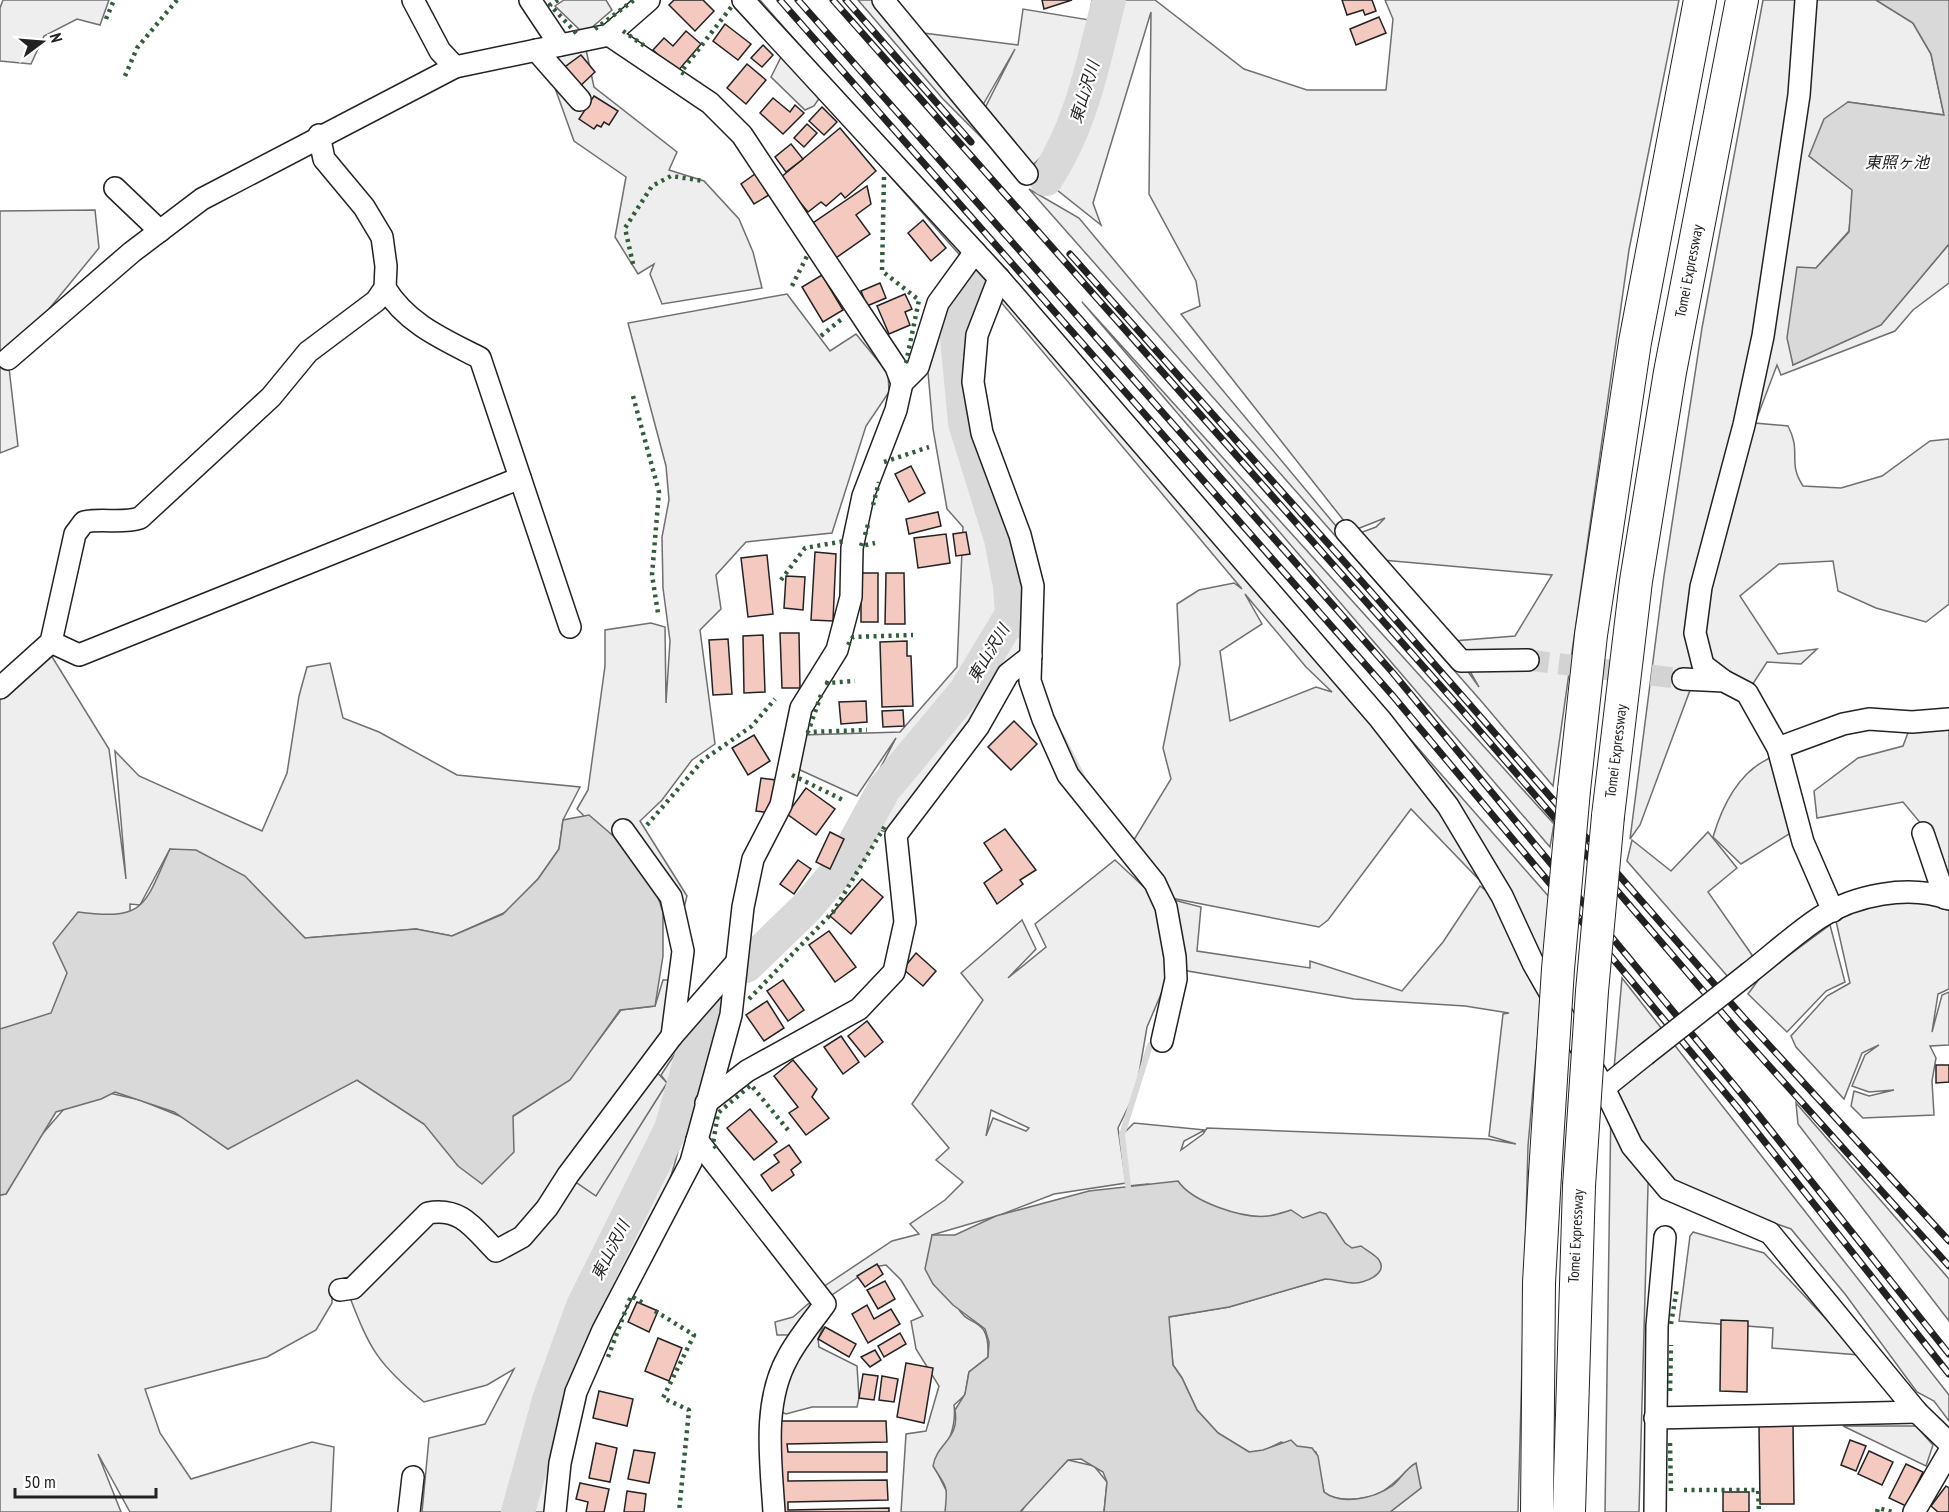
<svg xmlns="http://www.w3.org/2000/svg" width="1949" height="1512" viewBox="0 0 1949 1512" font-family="'PT Sans Narrow','Noto Sans JP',sans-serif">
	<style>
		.green { fill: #eee; stroke: #6f6f6f; stroke-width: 1.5; fill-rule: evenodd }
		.parking { fill: #ededed; stroke: #6f6f6f; stroke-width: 1.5 }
		.water { fill: #d9d9d9; stroke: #6f6f6f; stroke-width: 1.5 }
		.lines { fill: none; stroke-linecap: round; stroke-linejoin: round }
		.stream { stroke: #d9d9d9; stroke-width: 6 }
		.river { stroke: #d9d9d9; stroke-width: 34 }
		.building { fill: #f3c9c0; stroke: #222; stroke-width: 1.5 }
		.minor-tunnel { stroke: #d3d3d3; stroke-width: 21; stroke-dasharray: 21 10; stroke-linecap: butt }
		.minor-casing { stroke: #222; stroke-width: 24 }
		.highway-casing { stroke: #222; stroke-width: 34 }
		.minor { stroke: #fff; stroke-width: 21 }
		.highway { stroke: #fff; stroke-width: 32 }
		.rail-casing { stroke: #222; stroke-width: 7 }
		.rail { stroke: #fff; stroke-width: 4.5; stroke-dasharray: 14; stroke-linecap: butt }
		.minor-bridge-casing { stroke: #222; stroke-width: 24; stroke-linecap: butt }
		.highway-bridge-casing { stroke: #222; stroke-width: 34; stroke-linecap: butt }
		.minor-bridge { stroke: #fff; stroke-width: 21 }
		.highway-bridge { stroke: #fff; stroke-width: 32 }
		.hedge { stroke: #2f5e38; stroke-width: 4.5; stroke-dasharray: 3 4.5; stroke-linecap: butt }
		.labels { text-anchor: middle; stroke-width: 4.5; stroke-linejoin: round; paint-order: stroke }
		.street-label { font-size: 15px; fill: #222; stroke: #fff }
		.water-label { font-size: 16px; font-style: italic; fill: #222; stroke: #fff }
	</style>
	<rect width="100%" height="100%" fill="#fff"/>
	<!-- green -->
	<g class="green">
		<polygon points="3,0 109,0 100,25 77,19 44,36 31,64 0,61 0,8"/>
		<polygon points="564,0 606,0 612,10 590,29 580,30 555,6"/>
		<path d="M734,0H760L1550,898L1528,1146L1518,1512H1390L1421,1488L1413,1465C1403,1474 1391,1488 1379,1493C1364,1501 1337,1502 1324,1492L1316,1452L1281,1442L1263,1451L1249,1452L1218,1433L1197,1410L1182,1378L1173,1365L1168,1317L1229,1307L1325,1279H1341L1353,1283L1258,1228L1148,1184L1128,1186L1122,1135L1134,1123L1205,1130L1184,1141L1181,1150L1203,1134L1207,1128L1487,1139L1516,1144L1489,1136L1503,1014L1509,1013L1465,1006L1354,999L1182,970L1166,898L1201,907L1197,951L1310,968V961L1402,991L1443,942L1480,886L1488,892L1486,887L1411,809L1328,920L1319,927L1166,897L1132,843L1171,779L1163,748L1180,664L1177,604L1199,590L1234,583L1242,589L990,289L973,382L1033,586L1031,656L896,835L859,824L860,807L896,738L857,796L798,769L802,735L900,732L957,667L963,527L947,509L933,429L928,372L941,330L973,270L820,97L814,106L805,110L771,77L782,55ZM1245,594L1306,667L1332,692L1316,687L1230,721L1220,651L1262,624Z"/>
		<polygon points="858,0 881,0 1001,157 943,99"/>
		<polygon points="1092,0 1155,0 1244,69 1307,90 1386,90 1393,19 1385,0 1679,0 1629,250 1553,786 1482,702 1029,189 1079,218 1346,538 1459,659 1479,687 1453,641 1515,636 1552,575 1382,560 1357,534 1376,527 1385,518 1352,531 1181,314 1200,306 1196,281 1149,194 1151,12 1093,203 1101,225 1032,170 1041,157 1028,170 985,108 1015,49 980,110 923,33 1018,45 1023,9 1089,20"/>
		<path d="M1763,0H1876L1913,23L1931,54L1944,115L1848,102L1809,156L1853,190L1849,231L1816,268L1793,365L1881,325L1949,244V283L1913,310L1895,331L1781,375L1777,365L1755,423L1788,426C1802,452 1787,462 1803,486L1841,488L1882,476L1930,441L1949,439V604L1926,622L1876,608L1838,591L1833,561L1779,564L1740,596L1778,654L1817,649L1801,664L1767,662L1747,693L1703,665L1698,578L1699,666L1640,825L1630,839L1664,576L1702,328Z"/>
		<polygon points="584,40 594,87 677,152 669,170 704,181 739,219 753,252 762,288 662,304 650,274 654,264 638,274 615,237 626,177 574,141 541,49"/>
		<polygon points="95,210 99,248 8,359 18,446 0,453 0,211"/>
		<polygon points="787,294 830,351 856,334 888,373 889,392 866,426 832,533 746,542 716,575 721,609 700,630 715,744 692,760 662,800 640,821 687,896 680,924 663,918 625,857 577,809 588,790 605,666 605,630 651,623 665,627 666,703 670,641 663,588 662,537 669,500 666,466 628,323"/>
		<polygon points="1082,302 1554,824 1550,847"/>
		<polygon points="46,647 109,749 126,879 115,751 139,776 262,831 287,773 299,696 307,667 330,663 343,718 379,732 457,775 580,787 563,820 559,849 538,879 506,912 452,936 416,929 305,938 276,911 170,849 140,905 130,904 130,912 0,1080 0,692"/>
		<polygon points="1912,722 1949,722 1949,901 1928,832 1903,802 1817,818 1814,791 1858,758 1903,746"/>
		<path d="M1777,755L1797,829L1741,864L1713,837C1723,803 1742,767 1777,755Z"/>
		<polygon points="1708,832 1737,868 1708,892 1752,955 1750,963 1729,978 1627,861 1632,840 1671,871"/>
		<path d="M1115,860L1159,901L1167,980L1147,1027L1136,1091L1118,1128L1126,1183L1054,1194L1000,1215L932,1235C940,1259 947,1284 957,1306C968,1330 990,1313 988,1357L969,1372L965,1395L954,1405C957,1430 946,1446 934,1466L948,1494L949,1512H901L906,1434L926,1431L939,1386L916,1349L911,1321L923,1316L901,1280L886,1265L873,1267L823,1301L820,1289L892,1241L919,1234L910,1224L945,1200L963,1182L936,1160L949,1148L912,1104L983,1000L961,973L1022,920L1036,949L1008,978L1046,947L1035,924ZM991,1110L1029,1128L1026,1131L993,1118L986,1136Z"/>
		<polygon points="1869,901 1949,903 1949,989 1938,994 1932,1032 1942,995 1949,992 1949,1045 1930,1046 1936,1058 1932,1081 1934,1115 1863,1118 1851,1106 1854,1091 1869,1096 1894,1090 1869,1092 1852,1086 1865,1055 1879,1045 1862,1053 1844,1099 1796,1047 1791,1036 1827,996 1850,983 1836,921"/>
		<polygon points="1830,925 1845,982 1826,991 1787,1032 1748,994 1762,975"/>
		<polygon points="1622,978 1949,1395 1949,1421 1934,1401 1917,1392 1845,1294 1791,1229 1678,1189 1649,1150 1639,1512 1605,1512 1611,1103"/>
		<path d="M663,980H683L671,1037L567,1176L595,1195L667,1083L661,1075L715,993L720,1001L674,1166L652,1236L603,1330L556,1512H422L429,1438L485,1424L514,1369L487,1385L424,1402C378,1364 370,1350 349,1295L440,1211L372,1272L332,1292V1303L316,1330L267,1357L145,1389L160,1433L191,1479L312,1442L334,1447L331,1512H130L98,1454L121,1512H0V1195L6,1194L38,1139L83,1087L140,1100L182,1117L228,1149L288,1099L357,1080L424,1124L512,1117L555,1089L595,1045L621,1010L655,1006Z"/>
		<polygon points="1796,1103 1949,1279 1949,1321 1798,1124"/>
		<polygon points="1693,1232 1764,1253 1860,1355 1772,1348 1773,1328 1679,1321 1690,1236"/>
		<polygon points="817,1302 823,1327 818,1339 819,1347 857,1366 859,1398 857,1407 812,1407 786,1414 776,1410 802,1335 777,1335 775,1322 793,1317 808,1304"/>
		<polygon points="1843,1426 1916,1426 1933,1445 1926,1466"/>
		<polygon points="1068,1460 1094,1466 1107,1482 1104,1512 1021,1512 1033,1495"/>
	</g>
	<!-- parking -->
	<polygon class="parking" points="650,1065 667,1083 596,1196 567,1176"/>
	<!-- water -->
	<g class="water">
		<polygon points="1876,0 1949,0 1949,244 1881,325 1793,365 1787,338 1797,267 1816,268 1849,232 1852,190 1809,156 1824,119 1848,102 1944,115 1931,54 1913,23"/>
		<path d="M589,815L647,865L663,912V956L655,1006L620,1010L570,1080L513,1116L514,1152L482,1184L458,1166L424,1124L357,1080L228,1149L174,1112L115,1092L101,1099L56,1112L6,1194L0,1195V1029L51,1013L67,973L53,943L78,912C147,921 144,905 170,849L196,850L245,876L305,938L416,929L452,936L503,914L538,879L559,849L563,820Z"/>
		<path d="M1178,1181C1192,1202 1243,1219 1268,1216C1276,1215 1284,1212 1291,1210L1303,1218L1320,1212L1326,1214L1345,1243L1352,1248L1361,1246C1366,1250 1376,1255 1379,1260C1389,1274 1363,1284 1353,1283C1344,1283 1335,1279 1325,1279L1229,1307L1169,1317L1173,1365L1182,1378L1197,1410L1218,1433L1249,1452L1263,1450L1291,1440L1297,1446L1312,1448L1318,1456L1324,1492C1341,1506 1375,1498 1392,1486C1401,1479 1405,1469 1416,1463L1421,1488L1390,1512H1104L1107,1482L1103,1472L1081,1459L1068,1460L1020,1512H945C948,1484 947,1489 933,1466C937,1442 960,1440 955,1410L965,1394L969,1372L988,1357L989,1342L985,1329L953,1305L933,1284L925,1269L932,1235H955L996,1216L1089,1191Z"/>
	</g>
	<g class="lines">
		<!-- stream -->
		<g class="stream">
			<polyline points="1012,614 1018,635"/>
			<polyline points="1062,737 1085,782"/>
			<polyline points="1128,1186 1122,1135 1150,1045"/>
		</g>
		<!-- river -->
		<g class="river">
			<path d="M1046,179C1082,125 1093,62 1109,0"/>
			<polyline points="746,966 807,907 842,866 884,789 965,692 1012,614 1010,586 1001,539 965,423 957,337 979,271"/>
			<polyline points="518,1512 549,1400 583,1306 671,1129 702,1019 719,997"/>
		</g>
	</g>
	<!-- building -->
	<g class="building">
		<polygon points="674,0 703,0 714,11 695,31 669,5"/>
		<polygon points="1042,0 1072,0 1044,9"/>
		<polygon points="1342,0 1372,0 1376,11 1365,15 1363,10 1347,15"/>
		<polygon points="1379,17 1386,33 1356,45 1350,29"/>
		<polygon points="725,24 751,44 738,60 713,41"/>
		<polygon points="686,31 701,44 677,72 653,50 664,38 673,46"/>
		<polygon points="763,45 773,55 762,67 751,58"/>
		<polygon points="581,55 595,72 577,89 562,69"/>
		<polygon points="747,64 766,80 746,104 727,88"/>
		<polygon points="594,96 618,111 609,125 604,122 601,127 597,125 594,129 579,119"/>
		<polygon points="773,98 790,112 795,105 804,113 783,134 760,113"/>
		<polygon points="822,107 837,122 824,135 809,121"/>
		<polygon points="807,124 817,133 804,147 794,138"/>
		<polygon points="840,128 876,171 845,198 841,193 826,206 821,202 808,212 780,178"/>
		<polygon points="791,144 803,159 786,172 775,157"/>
		<polygon points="755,174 769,195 754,204 741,184"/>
		<polygon points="867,186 871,204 856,215 870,234 833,260 810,225"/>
		<polygon points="923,220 946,248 931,261 908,233"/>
		<polygon points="822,275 843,310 823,322 802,287"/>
		<polygon points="880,283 886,298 867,306 861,291"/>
		<polygon points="905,294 912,309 905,312 910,325 889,334 877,306"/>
		<polygon points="911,466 925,493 909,502 895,474"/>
		<polygon points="938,512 941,526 909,534 906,519"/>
		<polygon points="966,532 970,554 956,556 953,534"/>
		<polygon points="946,534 950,563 918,568 914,538"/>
		<polygon points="815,552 836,554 833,621 811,620"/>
		<polygon points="767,555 773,614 748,617 741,558"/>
		<rect x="861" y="573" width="17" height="49"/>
		<polygon points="886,573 904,573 905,624 885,624"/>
		<polygon points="786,576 805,577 803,610 784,608"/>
		<polygon points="780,633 799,633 800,688 782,688"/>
		<polygon points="763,635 765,692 744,693 743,636"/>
		<polygon points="728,639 732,694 713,695 709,640"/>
		<polygon points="907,641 907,656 911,656 913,706 882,707 880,642"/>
		<polygon points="866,701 867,722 841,724 839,702"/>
		<polygon points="903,710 904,726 883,727 882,711"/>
		<polygon points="1014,721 1037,744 1011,770 988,747"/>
		<polygon points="754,735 770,761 748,775 732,748"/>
		<polygon points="761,778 776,780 771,813 756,811"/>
		<polygon points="806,788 835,809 816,835 787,814"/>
		<polygon points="1005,829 1036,870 1020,880 1023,884 997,904 984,883 1002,870 984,843"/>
		<polygon points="830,832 844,839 830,869 816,862"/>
		<polygon points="798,860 811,869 794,894 780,884"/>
		<polygon points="862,879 883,897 851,934 830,916"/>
		<polygon points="829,931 856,967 835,982 809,945"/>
		<polygon points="916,953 936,971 923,986 903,969"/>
		<polygon points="783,980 804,1010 788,1021 767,991"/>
		<polygon points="767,1001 784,1028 764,1041 746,1015"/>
		<polygon points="867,1021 883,1042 865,1057 848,1036"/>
		<polygon points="841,1036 859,1062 843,1074 824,1047"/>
		<polygon points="793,1060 817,1089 812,1097 829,1118 806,1135 789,1113 798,1107 774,1076"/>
		<polygon points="1936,1065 1949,1065 1949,1082 1936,1083"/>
		<polygon points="750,1109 777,1142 754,1160 727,1128"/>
		<polygon points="789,1145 801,1162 791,1170 794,1175 772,1191 761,1175 779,1162 774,1155"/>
		<polygon points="877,1264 883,1274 865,1287 857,1276"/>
		<polygon points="885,1281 895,1299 878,1309 867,1290"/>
		<polygon points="637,1302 658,1311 649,1332 628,1322"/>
		<polygon points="867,1305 874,1319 891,1309 900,1324 868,1343 852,1314"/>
		<polygon points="1721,1320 1748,1321 1747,1392 1720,1391"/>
		<polygon points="825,1327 856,1344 849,1357 818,1339"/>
		<polygon points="900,1333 906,1344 884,1357 878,1346"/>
		<polygon points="658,1338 682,1348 669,1381 645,1371"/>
		<polygon points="875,1350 881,1360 870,1367 861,1357"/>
		<polygon points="906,1363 933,1368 924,1423 897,1417"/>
		<polygon points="863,1374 878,1376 874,1400 859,1398"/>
		<polygon points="882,1376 898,1379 894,1402 879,1400"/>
		<polygon points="599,1391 633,1399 627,1426 593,1418"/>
		<polygon points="773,1421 886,1421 887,1442 787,1444 788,1452 887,1452 887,1472 788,1472 788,1481 887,1480 888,1500 788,1502 788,1510 889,1508 889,1512 778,1512"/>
		<polygon points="1793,1423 1794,1504 1760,1504 1759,1425"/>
		<polygon points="1850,1440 1866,1446 1856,1471 1841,1465"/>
		<polygon points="596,1443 617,1448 610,1482 589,1478"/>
		<polygon points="634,1450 655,1453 649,1483 628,1479"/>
		<polygon points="1869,1451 1893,1462 1882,1485 1858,1474"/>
		<polygon points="1906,1464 1923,1472 1906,1506 1889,1498"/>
		<polygon points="580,1483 609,1489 604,1512 586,1512 588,1502 576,1499"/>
		<polygon points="1946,1486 1949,1488 1949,1512 1938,1512 1931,1506"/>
		<polygon points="627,1491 646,1494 644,1512 624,1512"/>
		<rect x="1723" y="1492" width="26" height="20"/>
	</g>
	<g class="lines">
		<!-- minor-tunnel -->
		<polyline class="minor-tunnel" points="1528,660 1683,679"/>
		<!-- minor casing -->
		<g class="minor-casing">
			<g id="minor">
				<polyline points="413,0 440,51 455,67 609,35 649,0"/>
				<polyline points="530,0 560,45"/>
				<polyline points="743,0 999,278 1380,719 1448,806 1502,896 1533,963 1604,1088 1632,1146 1668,1189 1770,1233 1917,1412 1949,1443"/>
				<polyline points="883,0 1027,174"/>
				<polyline points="536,50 580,100"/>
				<polyline points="115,188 160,231"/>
				<polyline points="999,278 977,335 973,382 982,433 1020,535 1033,586 1030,681 1043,719 1068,775 1155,883 1166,907 1175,957 1176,979 1162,1041"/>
				<path d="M385,288C407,324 443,339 480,358L570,627"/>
				<polyline points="8,359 132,252 202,199 455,67"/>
				<polyline points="902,383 918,367 938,303 975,252"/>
				<polyline points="1346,531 1461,661 1528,660"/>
				<polyline points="51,642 79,655 520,478"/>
				<polyline points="1683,679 1724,681 1747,693 1778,748 1803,842 1833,911"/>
				<polyline points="1724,681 1703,665 1695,633 1701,587 1744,425 1763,336 1799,95 1806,0"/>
				<path d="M0,688L51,642L75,534L84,522C103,518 121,524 140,518L271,397L308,352L376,301L385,288L386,266L382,237L364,207L324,159L319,135"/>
				<polyline points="1778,748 1843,724 1869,719 1912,722 1949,719"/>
				<polyline points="1923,833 1945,898"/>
				<path d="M1749,973C1772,955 1795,934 1819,918C1854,895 1909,884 1949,899"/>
				<polyline points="672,1036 736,963"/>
				<polyline points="1604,1088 1645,1055"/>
				<polyline points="706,1103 747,1071 859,1009 894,972 905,922 896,835 978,727 1008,674 1031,656"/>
				<path d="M697,1140L825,1304C813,1321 798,1338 788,1357C762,1403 771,1462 774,1512"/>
				<path d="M340,1290L353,1288L428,1213C462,1207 474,1229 496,1251L522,1237L547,1208L568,1175L672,1036L683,951L671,897L623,830"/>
				<polyline points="1655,1418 1917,1412"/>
				<polyline points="409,1512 413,1477"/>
				<polyline points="555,1512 560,1463 576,1392 603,1330 691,1162 731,1015 743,907 753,859 781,805 801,708 837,650 851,597 852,548 863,496 896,410 902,383 896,367 742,135 710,103 609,35"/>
				<polyline points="1655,1512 1657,1326 1665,1237"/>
				<polyline points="1914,1512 1949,1452"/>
			</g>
		</g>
		<!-- highway casing -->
		<g class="highway-casing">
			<g id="highway">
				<polyline points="1574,790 1591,635 1635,342 1700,0"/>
				<polyline points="1608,816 1636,581 1670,372 1742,0"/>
				<polyline points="1537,1512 1539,1283 1545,1174"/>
				<polyline points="1569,1512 1579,1186"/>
			</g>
		</g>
		<!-- minor -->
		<use href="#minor" class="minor"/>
		<!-- highway -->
		<use href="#highway" class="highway"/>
		<!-- rail casing -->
		<g class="rail-casing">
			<g id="rail">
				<polyline points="780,0 1393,696 1737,1107 1949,1374"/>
				<polyline points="798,0 1393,673 1749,1103 1949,1354"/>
				<polyline points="833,0 1461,709 1735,1028 1949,1266"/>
				<polyline points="846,0 971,142"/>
				<polyline points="1070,254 1373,594 1744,1018 1949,1241"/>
			</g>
		</g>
		<!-- rail -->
		<use href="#rail" class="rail"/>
		<!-- minor-bridge casing -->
		<g class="minor-bridge-casing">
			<polyline id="minor-bridge" points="1645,1055 1749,973"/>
		</g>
		<!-- highway-bridge casing -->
		<g class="highway-bridge-casing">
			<g id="highway-bridge">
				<polyline points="1545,1174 1558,969 1574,790"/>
				<polyline points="1579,1186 1592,991 1608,816"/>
			</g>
		</g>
		<!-- minor-bridge -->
		<use href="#minor-bridge" class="minor-bridge"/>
		<!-- highway-bridge -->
		<use href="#highway-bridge" class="highway-bridge"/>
		<!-- hedge -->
		<g class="hedge">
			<polyline points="558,0 550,5 578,35"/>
			<polyline points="106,19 114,0"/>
			<polyline points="595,29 634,0"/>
			<polyline points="623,31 646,47"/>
			<polyline points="684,74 681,72 732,6"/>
			<polyline points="125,76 137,48 177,0"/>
			<polyline points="884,177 882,271 919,300 906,363"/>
			<polyline points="633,264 625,228 652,186 671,176 704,181"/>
			<polyline points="792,286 808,254"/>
			<polyline points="821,336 843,318"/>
			<polyline points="633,396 659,492 652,575 658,613"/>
			<polyline points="884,462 929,447"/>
			<polyline points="873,505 879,482"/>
			<polyline points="865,535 869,521"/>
			<polyline points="862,543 861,546 875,543"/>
			<polyline points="781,580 805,548 845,541"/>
			<polyline points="848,645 853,637 913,635"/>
			<polyline points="828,681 827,683 855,681"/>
			<polyline points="821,695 808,732 867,730"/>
			<polyline points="792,775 843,800"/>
			<polyline points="647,825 703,760 752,726 775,699"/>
			<polyline points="749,999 833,912 885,826"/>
			<polyline points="716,1148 713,1144 718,1113 751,1085 788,1130"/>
			<polyline points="655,1311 694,1335 663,1398 689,1410 679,1512"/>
			<polyline points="1671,1324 1677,1288"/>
			<polyline points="608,1357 631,1296 643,1303"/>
			<polyline points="1670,1391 1671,1345"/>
			<polyline points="1670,1443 1671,1492"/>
			<polyline points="1684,1490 1758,1490 1759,1512"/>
			<polyline points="1877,1512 1878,1508 1893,1512"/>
		</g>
	</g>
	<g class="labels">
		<!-- street labels -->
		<g class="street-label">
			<text transform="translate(1689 271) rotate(-79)" y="5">Tomei Expressway</text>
			<text transform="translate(1616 751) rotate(-83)" y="5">Tomei Expressway</text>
			<text transform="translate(1576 1236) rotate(-87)" y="5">Tomei Expressway</text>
		</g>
		<!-- water labels -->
		<g class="water-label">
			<text transform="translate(1084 92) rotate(-73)" y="6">東山沢川</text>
			<text x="1897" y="168">東照ヶ池</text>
			<text transform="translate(988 653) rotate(-59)" y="6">東山沢川</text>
			<text transform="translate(610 1250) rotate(-63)" y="6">東山沢川</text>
		</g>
	</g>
	<!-- north arrow -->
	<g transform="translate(42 42) rotate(74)" stroke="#ffffff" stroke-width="4.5" paint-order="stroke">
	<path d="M0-4.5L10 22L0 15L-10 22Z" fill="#222222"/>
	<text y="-9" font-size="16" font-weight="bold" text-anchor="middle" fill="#222222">N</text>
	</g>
	<!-- scale -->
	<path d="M15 1488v9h141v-9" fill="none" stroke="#222222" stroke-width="3"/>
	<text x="24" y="1488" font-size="18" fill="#222222" stroke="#ffffff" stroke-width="4.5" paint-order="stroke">50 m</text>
</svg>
